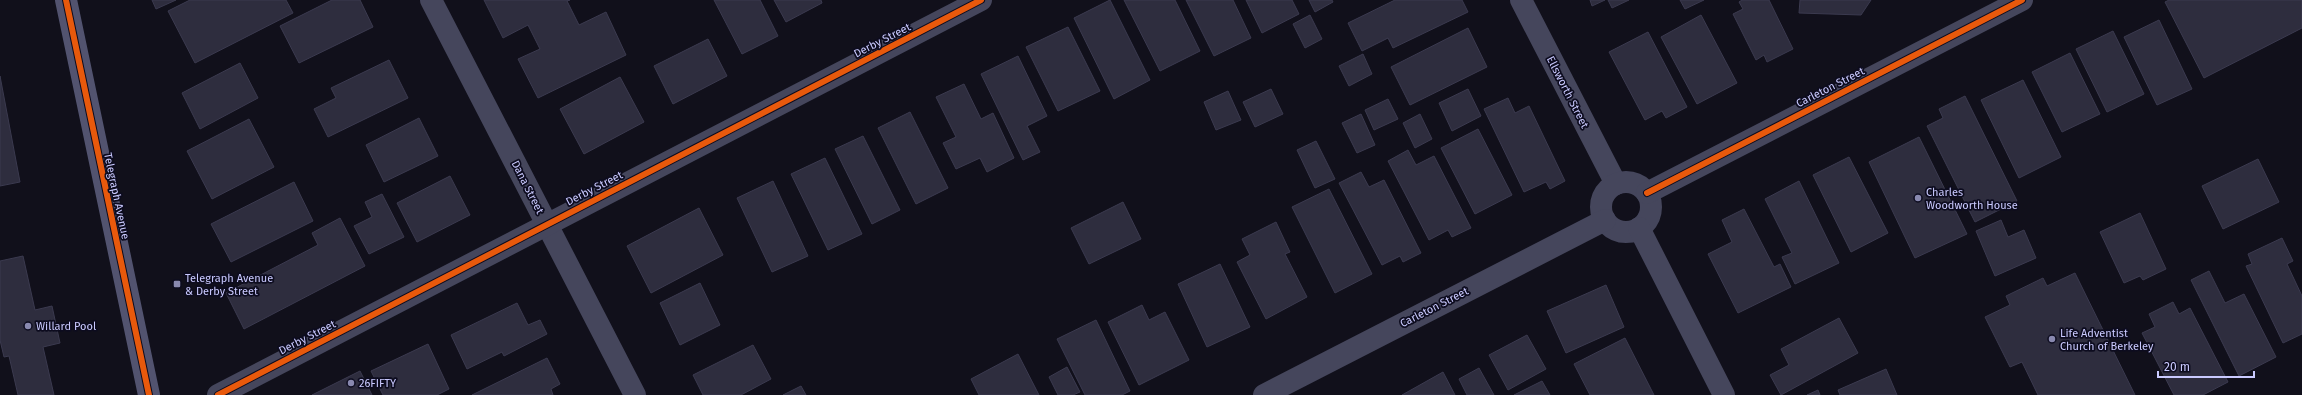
<svg xmlns="http://www.w3.org/2000/svg" width="2302" height="395" viewBox="0 0 2302 395" font-family="'Fira Sans',sans-serif">
	<style>
		.building { fill: #2e2d3e; stroke: #3b3a4f }
		.lines { fill: none; stroke-linecap: round; stroke-linejoin: round }
		.street { stroke: #45465c; stroke-width: 22 }
		.secondary { stroke: #52536f; stroke-width: 22 }
		.cycleway-casing { stroke: #0d0c1f; stroke-width: 8 }
		.cycleway { stroke: #e8590c; stroke-width: 6 }
		.poi-dot { fill: #8989af; stroke: #0d0c1f; stroke-width: 1.5 }
		.labels { text-anchor: middle; stroke-width: 3.5; stroke-linejoin: round; paint-order: stroke }
		.street-label { font-size: 11px; fill: #cacaff; stroke: #0d0c1f }
		.poi-label { font-size: 11px; fill: #cacaff; stroke: #0d0c1f; text-anchor: start }
	</style>
	<rect width="100%" height="100%" fill="#11101b"/>
	<!-- building -->
	<g class="building">
		<polygon points="152,0 176,0 156,9"/>
		<polygon points="190,0 286,0 293,13 195,63 168,11"/>
		<polygon points="332,0 360,0 373,27 299,63 280,26"/>
		<polygon points="484,0 570,0 567,1 579,25 606,12 626,55 538,98 518,59 540,49 528,25 503,38"/>
		<polygon points="714,0 760,0 778,36 742,54"/>
		<polygon points="774,0 821,0 822,3 786,22"/>
		<polygon points="1110,0 1150,80 1114,99 1074,18"/>
		<polygon points="1124,0 1175,0 1200,51 1160,71"/>
		<polygon points="1186,0 1233,0 1251,38 1214,56"/>
		<polygon points="1246,0 1292,0 1299,14 1262,33"/>
		<polygon points="1309,0 1332,0 1333,2 1315,12"/>
		<polygon points="1395,0 1462,0 1468,12 1393,48 1388,38 1362,51 1348,23"/>
		<polygon points="1590,0 1605,0 1592,6"/>
		<polygon points="1608,0 1629,0 1612,8"/>
		<polygon points="1680,0 1704,0 1685,9"/>
		<polygon points="1742,0 1769,0 1793,49 1767,62 1764,55 1756,60 1733,14 1743,9 1739,2"/>
		<polygon points="1800,0 1871,0 1861,15 1799,13"/>
		<polygon points="2169,0 2302,0 2302,28 2204,78 2165,2"/>
		<polygon points="1310,15 1322,39 1305,48 1293,24"/>
		<polygon points="1701,15 1737,83 1697,104 1661,37"/>
		<polygon points="2159,20 2192,89 2157,105 2124,37"/>
		<polygon points="1068,27 1100,91 1058,111 1026,47"/>
		<polygon points="1468,28 1487,67 1410,105 1391,67"/>
		<polygon points="2113,31 2144,94 2107,112 2076,49"/>
		<polygon points="1648,32 1687,107 1666,118 1662,111 1645,120 1609,52"/>
		<polygon points="708,39 727,76 673,104 654,66"/>
		<polygon points="2070,53 2100,114 2062,132 2032,72"/>
		<polygon points="1363,54 1372,74 1349,86 1339,66"/>
		<polygon points="1018,56 1047,116 1027,126 1040,152 1023,160 981,74"/>
		<polygon points="389,60 408,98 328,137 314,109 336,98 331,88"/>
		<polygon points="240,63 258,98 200,129 182,93"/>
		<polygon points="0,76 20,182 0,186"/>
		<polygon points="620,77 644,122 584,154 560,109"/>
		<polygon points="2023,80 2061,157 2019,178 1981,100"/>
		<polygon points="964,84 981,119 993,113 1014,158 987,172 980,158 956,169 943,143 956,137 936,97"/>
		<polygon points="1271,89 1283,114 1255,127 1243,102"/>
		<polygon points="1468,89 1481,116 1452,131 1439,103"/>
		<polygon points="1228,91 1241,120 1216,130 1204,102"/>
		<polygon points="1965,96 2017,201 1975,222 1927,126 1943,118 1939,109"/>
		<polygon points="1508,98 1515,113 1529,106 1565,181 1550,189 1546,182 1524,192 1484,109"/>
		<polygon points="1388,99 1398,119 1374,130 1365,110"/>
		<polygon points="910,112 948,188 916,204 878,128"/>
		<polygon points="1361,114 1375,145 1357,153 1342,123"/>
		<polygon points="1420,114 1432,139 1415,148 1403,123"/>
		<polygon points="419,118 438,156 384,182 366,145"/>
		<polygon points="249,119 274,167 212,199 187,151"/>
		<polygon points="1478,129 1512,195 1475,214 1441,148"/>
		<polygon points="863,136 900,210 872,224 835,149"/>
		<polygon points="1919,137 1967,234 1915,258 1869,162"/>
		<polygon points="1316,141 1335,179 1315,188 1297,150"/>
		<polygon points="1408,150 1416,165 1434,156 1471,228 1452,237 1448,230 1429,240 1388,161"/>
		<polygon points="1849,157 1888,233 1851,252 1813,175"/>
		<polygon points="825,158 862,234 828,250 791,174"/>
		<polygon points="2258,159 2279,202 2223,229 2202,186"/>
		<polygon points="1361,172 1369,187 1384,180 1421,253 1403,262 1400,256 1382,265 1339,183"/>
		<polygon points="450,176 470,215 417,242 397,203"/>
		<polygon points="773,181 808,256 772,272 737,198"/>
		<polygon points="1799,181 1839,263 1795,284 1782,257 1792,253 1765,199"/>
		<polygon points="294,182 313,221 231,262 211,224"/>
		<polygon points="1329,189 1372,274 1335,293 1292,207"/>
		<polygon points="382,194 404,237 369,254 354,226 372,217 365,202"/>
		<polygon points="1123,202 1141,239 1089,264 1071,228"/>
		<polygon points="699,208 723,255 651,293 627,246"/>
		<polygon points="1744,209 1774,267 1780,264 1791,287 1738,313 1708,254 1732,242 1722,220"/>
		<polygon points="2140,213 2166,269 2143,280 2140,276 2124,283 2100,232"/>
		<polygon points="340,218 365,266 244,329 226,293 318,245 312,233"/>
		<polygon points="2001,220 2008,237 2024,230 2036,258 1995,276 1976,231"/>
		<polygon points="1276,222 1290,252 1285,254 1307,297 1266,319 1237,262 1250,255 1242,239"/>
		<polygon points="2282,238 2293,261 2287,264 2302,296 2302,334 2283,343 2246,266 2252,264 2248,254"/>
		<polygon points="23,256 35,310 52,306 60,343 43,347 54,395 18,395 9,356 4,357 0,340 0,261"/>
		<polygon points="1220,264 1250,327 1207,347 1178,284"/>
		<polygon points="2209,271 2225,303 2244,294 2276,357 2239,376 2191,280"/>
		<polygon points="2075,273 2135,395 2038,395 2022,362 2010,367 1985,317 2010,305 2006,296 2043,278 2047,286"/>
		<polygon points="700,283 720,325 680,345 660,303"/>
		<polygon points="1606,285 1624,327 1566,353 1547,311"/>
		<polygon points="2173,302 2179,314 2190,308 2228,382 2203,395 2174,395 2142,333 2155,327 2149,314"/>
		<polygon points="517,303 528,325 540,320 547,334 504,356 502,352 467,369 451,335"/>
		<polygon points="1142,305 1149,320 1165,312 1189,360 1139,385 1108,322"/>
		<polygon points="1839,318 1858,353 1781,395 1770,375 1789,365 1781,349"/>
		<polygon points="1096,320 1130,391 1122,395 1085,395 1057,339"/>
		<polygon points="1527,335 1546,369 1508,390 1489,355"/>
		<polygon points="1625,338 1654,395 1590,395 1574,364"/>
		<polygon points="428,344 449,389 437,395 383,395 371,371"/>
		<polygon points="753,345 771,379 741,395 703,395 693,375"/>
		<polygon points="1018,354 1039,395 979,395 971,379"/>
		<polygon points="547,358 560,384 551,389 553,395 472,395"/>
		<polygon points="1067,367 1080,392 1073,395 1058,395 1049,377"/>
		<polygon points="1479,368 1494,395 1467,395 1459,379"/>
		<polygon points="1886,369 1897,395 1840,395 1838,390"/>
		<polygon points="360,371 372,395 312,395"/>
		<polygon points="1443,372 1455,395 1402,395"/>
		<polygon points="1542,381 1550,395 1514,395"/>
		<polygon points="801,386 806,395 783,395"/>
		<polygon points="1818,390 1820,395 1807,395"/>
	</g>
	<g class="lines">
		<!-- street -->
		<g class="street">
			<polyline points="431,0 635,395"/>
			<polyline points="1521,0 1616,184"/>
			<circle cx="1626" cy="207" r="25"/>
			<polyline points="1647,193 2022,0"/>
			<polyline points="1639,228 1724,395"/>
			<polyline points="218,395 981,0"/>
			<polyline points="1264,395 1605,220"/>
		</g>
		<!-- secondary -->
		<polyline class="secondary" points="66,0 149,395"/>
		<!-- cycleway casing -->
		<g class="cycleway-casing">
			<g id="cycleway">
				<polyline points="66,0 149,395"/>
				<polyline points="1647,193 2022,0"/>
				<polyline points="218,395 981,0"/>
			</g>
		</g>
		<!-- cycleway -->
		<use href="#cycleway" class="cycleway"/>
	</g>
	<!-- markers -->
	<g class="poi-dot">
		<circle cx="1918" cy="198" r="4"/>
		<rect x="173" y="280" width="8" height="8" rx="2"/>
		<circle cx="28" cy="326" r="4"/>
		<circle cx="2052" cy="339" r="4"/>
		<circle cx="351" cy="383" r="4"/>
	</g>
	<g class="labels">
		<!-- street labels -->
		<g class="street-label">
			<text transform="translate(882 40) rotate(-27)" y="4">Derby Street</text>
			<text transform="translate(1830 87) rotate(-27)" y="4">Carleton Street</text>
			<text transform="translate(1568 92) rotate(63)" y="4">Ellsworth Street</text>
			<text transform="translate(528 187) rotate(63)" y="4">Dana Street</text>
			<text transform="translate(594 188) rotate(-27)" y="4">Derby Street</text>
			<text transform="translate(117 196) rotate(78)" y="4">Telegraph Avenue</text>
			<text transform="translate(1434 307) rotate(-27)" y="4">Carleton Street</text>
			<text transform="translate(307 337) rotate(-27)" y="4">Derby Street</text>
		</g>
		<!-- poi labels -->
		<g class="poi-label">
			<text x="1926" y="196">Charles<tspan x="1926" dy="13">Woodworth House</tspan></text>
			<text x="185" y="282">Telegraph Avenue<tspan x="185" dy="13">&amp; Derby Street</tspan></text>
			<text x="36" y="330">Willard Pool</text>
			<text x="2060" y="337">Life Adventist<tspan x="2060" dy="13">Church of Berkeley</tspan></text>
			<text x="359" y="387">26FIFTY</text>
		</g>
	</g>
	<!-- scale -->
	<path d="M2158 371v6h96v-6" fill="none" stroke="#cacaff" stroke-width="2"/>
	<text x="2164" y="371" font-size="12" fill="#cacaff" stroke="#0d0c1f" stroke-width="3" paint-order="stroke">20 m</text>
</svg>
